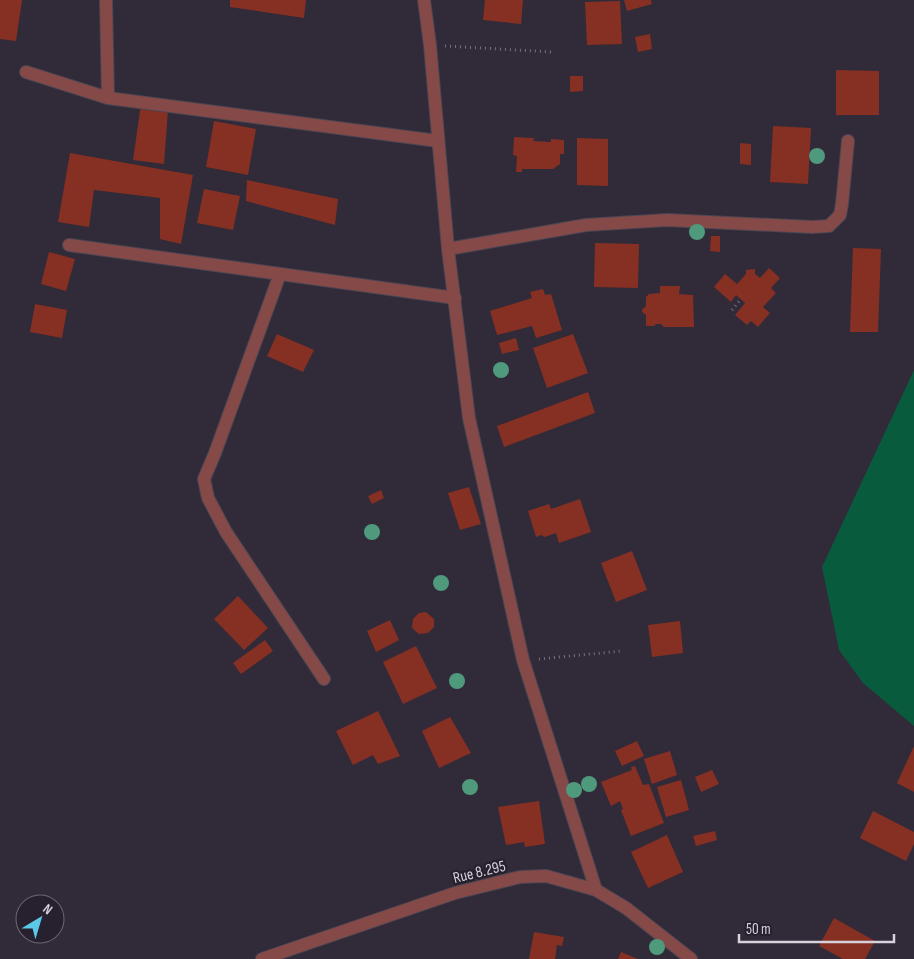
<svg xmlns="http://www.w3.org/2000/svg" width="914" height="959" viewBox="0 0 914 959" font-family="'Sofia Sans Condensed',sans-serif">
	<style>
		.green { fill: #085b3d }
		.building { fill: #863023 }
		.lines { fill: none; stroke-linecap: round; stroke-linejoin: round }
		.street-casing { stroke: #4b4552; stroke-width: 14 }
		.path { stroke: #79737f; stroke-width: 3; stroke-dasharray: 1 4; stroke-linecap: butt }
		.street { stroke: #854a48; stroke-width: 12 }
		.tree { fill: #4f997d }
		.labels { text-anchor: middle; stroke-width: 4.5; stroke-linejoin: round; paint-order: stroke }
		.street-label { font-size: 16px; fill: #d6d1db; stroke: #27202e }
	</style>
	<rect width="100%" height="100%" fill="#312a38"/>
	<!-- green -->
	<polygon class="green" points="914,370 914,726 863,683 839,650 822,567"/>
	<!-- building -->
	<g class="building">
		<polygon points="0,0 22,0 16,41 0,39"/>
		<polygon points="230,0 306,0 304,18 230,7"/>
		<polygon points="485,0 523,0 521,24 483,20"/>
		<polygon points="624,0 651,0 652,4 627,11"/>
		<polygon points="620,1 622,44 587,45 585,2"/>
		<polygon points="650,34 652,49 638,52 635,37"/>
		<polygon points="836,70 879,71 879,115 836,115"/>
		<polygon points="570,76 583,76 583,91 570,92"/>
		<polygon points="141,104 168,110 164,164 133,160"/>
		<polygon points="214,121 256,129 248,175 206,167"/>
		<polygon points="773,126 811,128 808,184 770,182"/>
		<polygon points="514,137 534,138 533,141 551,142 551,139 564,140 564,154 560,154 560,164 553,169 522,169 522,172 516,172 517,156 513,155"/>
		<polygon points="577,138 608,139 608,186 577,185"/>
		<polygon points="740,143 751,144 751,165 740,164"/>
		<polygon points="70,153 193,175 181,244 160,239 160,198 94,190 89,227 58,222"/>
		<polygon points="247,180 338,199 335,225 246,201"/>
		<polygon points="204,189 240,196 233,230 197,223"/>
		<polygon points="711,236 720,236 720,252 710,251"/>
		<polygon points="595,243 639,244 638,288 594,287"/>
		<polygon points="853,248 881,249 878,332 850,332"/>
		<polygon points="49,252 75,259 66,291 41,284"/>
		<polygon points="769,268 780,278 771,288 776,293 763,307 770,313 758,327 751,321 747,325 735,315 745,303 736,295 731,302 714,287 725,274 737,284 746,274 746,270 755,269 755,274 760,278"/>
		<polygon points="660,286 680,286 679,294 693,295 694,327 664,327 661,324 656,324 654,326 646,326 646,315 643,313 642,310 646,306 646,297 649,294 660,293"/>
		<polygon points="543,289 545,295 551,294 562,330 536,338 532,326 497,335 490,311 532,298 530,292"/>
		<polygon points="35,304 67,310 62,338 30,332"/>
		<polygon points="277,334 314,350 303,372 267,356"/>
		<polygon points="573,334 588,373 547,388 533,348"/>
		<polygon points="516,338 519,350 502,354 499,343"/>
		<polygon points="588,392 595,413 504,447 497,426"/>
		<polygon points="469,487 481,524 460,530 448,493"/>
		<polygon points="381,490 384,498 372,504 368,496"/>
		<polygon points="580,499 591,532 559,543 556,533 545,537 541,535 536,537 528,511 549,504 551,509"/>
		<polygon points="632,551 647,590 616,602 601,563"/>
		<polygon points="238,596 268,628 244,650 214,619"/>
		<polygon points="426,612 434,619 434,627 428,633 419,634 412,628 413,619 419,613"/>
		<polygon points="390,620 399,640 376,652 367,631"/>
		<polygon points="680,621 683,653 652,657 648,625"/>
		<polygon points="265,640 273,651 241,674 233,663"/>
		<polygon points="416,646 437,688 403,704 383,662"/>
		<polygon points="378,711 400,756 378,764 373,755 353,765 336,731"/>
		<polygon points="450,717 471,753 439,768 422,731"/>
		<polygon points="637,741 644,756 622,766 615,751"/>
		<polygon points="914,746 914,792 897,783"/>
		<polygon points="670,751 677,775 652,784 644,759"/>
		<polygon points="635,766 643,785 649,784 664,823 631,836 621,810 623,809 620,801 611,806 601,782 632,770 631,767"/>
		<polygon points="712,770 719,784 701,792 695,777"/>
		<polygon points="681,780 689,810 666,817 657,787"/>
		<polygon points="539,801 545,844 525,847 524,842 506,845 498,807"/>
		<polygon points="873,811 914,832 914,844 906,861 860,838"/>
		<polygon points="715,831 717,840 696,846 693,836"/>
		<polygon points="667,835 683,872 648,888 631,852"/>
		<polygon points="834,918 875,941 865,959 843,959 819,946"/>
		<polygon points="534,932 564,937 562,946 557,945 555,959 529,959"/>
		<polygon points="621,952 638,959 618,959"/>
	</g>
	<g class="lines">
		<!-- street casing -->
		<g class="street-casing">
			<g id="street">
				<polyline points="106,0 108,98"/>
				<polyline points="424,0 430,45 448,249 469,418 523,660 596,890"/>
				<polyline points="26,72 108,98 438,141"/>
				<polyline points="69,245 455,298"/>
				<polyline points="448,249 586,225 667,220 812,227 829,226 840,215 842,204 848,141"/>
				<polyline points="280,274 215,453 204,479 208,498 226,532 324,679"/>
				<polyline points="262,959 455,893 520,877 546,876 596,890 626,908 691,959"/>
			</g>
		</g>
		<!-- path -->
		<g class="path">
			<polyline points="445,46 552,52"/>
			<polyline points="732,310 741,299"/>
			<polyline points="539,659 622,651"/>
		</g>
		<!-- street -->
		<use href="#street" class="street"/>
	</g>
	<!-- trees -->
	<g class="tree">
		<circle cx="817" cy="156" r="8"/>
		<circle cx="697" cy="232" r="8"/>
		<circle cx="501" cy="370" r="8"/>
		<circle cx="372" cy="532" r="8"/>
		<circle cx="441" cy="583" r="8"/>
		<circle cx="457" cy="681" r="8"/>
		<circle cx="589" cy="784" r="8"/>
		<circle cx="470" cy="787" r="8"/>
		<circle cx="574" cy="790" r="8"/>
		<circle cx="657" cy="947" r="8"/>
	</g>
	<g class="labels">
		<!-- street labels -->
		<g class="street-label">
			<text transform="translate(479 871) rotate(-14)" y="6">Rue 8.295</text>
		</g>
	</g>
	<!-- north arrow -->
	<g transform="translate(40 919) rotate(38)"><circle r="24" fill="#27202e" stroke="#6d6773"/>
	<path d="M0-4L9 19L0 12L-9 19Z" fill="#5ac8e6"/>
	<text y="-8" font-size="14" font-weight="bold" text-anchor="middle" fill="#d6d1db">N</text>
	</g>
	<!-- scale -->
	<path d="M739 934v8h155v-8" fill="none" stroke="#d6d1db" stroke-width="2.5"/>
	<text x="746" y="934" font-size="15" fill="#d6d1db" stroke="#27202e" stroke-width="4" paint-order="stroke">50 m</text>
</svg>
